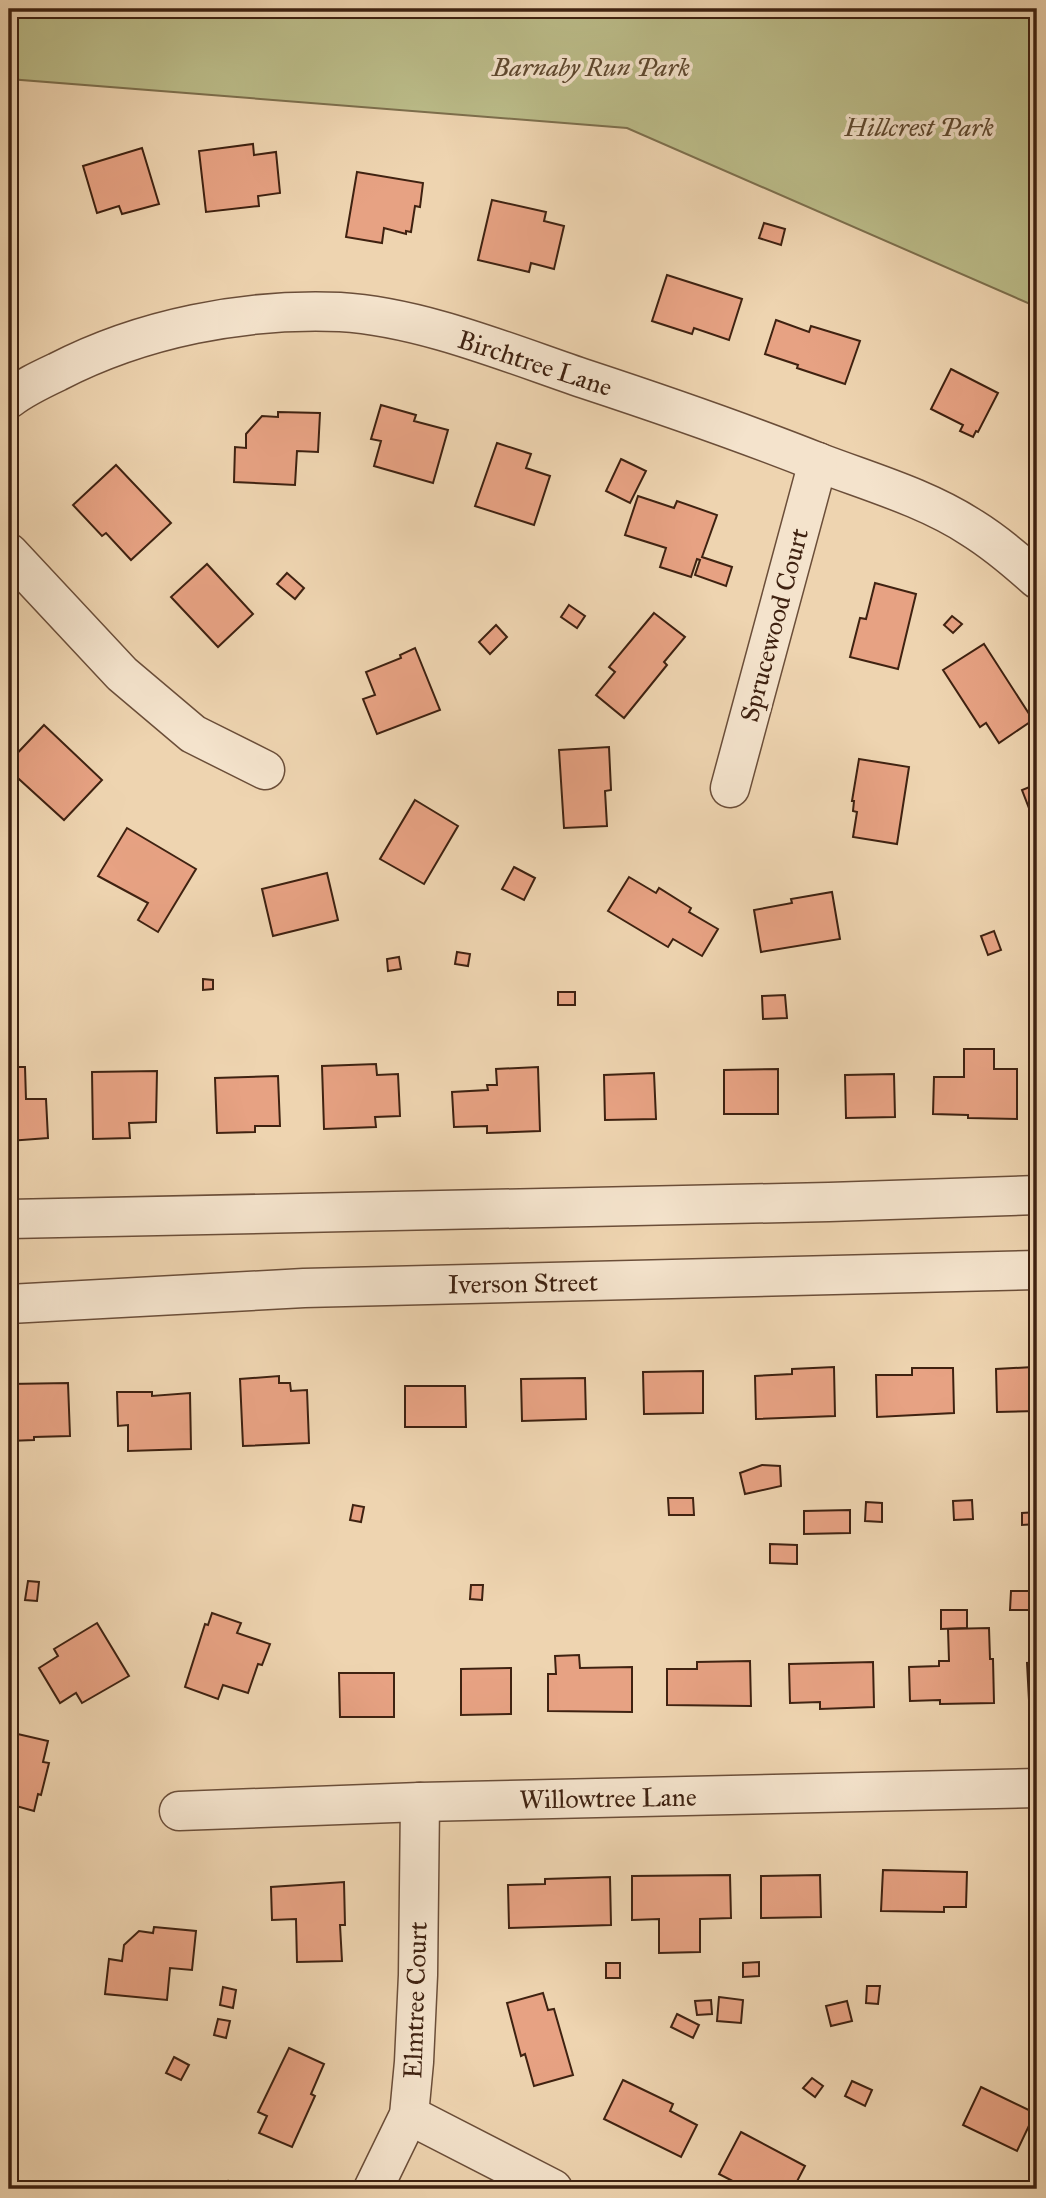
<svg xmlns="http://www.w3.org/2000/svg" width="1046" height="2198" viewBox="0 0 1046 2198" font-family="'IM FELL Great Primer',serif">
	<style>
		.green { fill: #bbbc89; stroke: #7d6f4d; stroke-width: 2 }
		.building { fill: #e7a283; stroke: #3f2211; stroke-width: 2 }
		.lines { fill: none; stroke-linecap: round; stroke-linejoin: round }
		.street-casing { stroke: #6b4e39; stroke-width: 41 }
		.street { stroke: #f4e3cc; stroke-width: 38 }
		.labels { text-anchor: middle; stroke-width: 7; stroke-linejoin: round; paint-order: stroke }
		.park-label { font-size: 26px; font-style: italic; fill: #5e482f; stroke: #f4e3cc }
		.street-label { font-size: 26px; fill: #3f2211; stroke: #f4e3cc }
	</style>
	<rect width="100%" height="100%" fill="#eed4b0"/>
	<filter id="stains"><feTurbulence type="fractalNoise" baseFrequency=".00286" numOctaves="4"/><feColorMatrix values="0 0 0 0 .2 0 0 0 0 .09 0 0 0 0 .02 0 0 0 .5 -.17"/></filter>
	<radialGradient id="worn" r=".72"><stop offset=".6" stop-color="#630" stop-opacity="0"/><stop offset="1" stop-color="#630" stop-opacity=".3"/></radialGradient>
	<!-- green -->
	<polygon class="green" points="9,9 1037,9 1037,307 627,128 9,79"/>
	<!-- building -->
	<g class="building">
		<polygon points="253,144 254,155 276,152 280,193 258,196 259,206 206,212 199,151"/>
		<polygon points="142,148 159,204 122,214 119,206 97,213 83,166"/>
		<polygon points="357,172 423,183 420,207 415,206 411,232 406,231 406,234 384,228 382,243 346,237"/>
		<polygon points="492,200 546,212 544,221 564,226 554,269 531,263 529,272 478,260"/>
		<polygon points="764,223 785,229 781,245 759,238"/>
		<polygon points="667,275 742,299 729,340 694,328 692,334 652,321"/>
		<polygon points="776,320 809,332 811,326 860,341 845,384 797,368 798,365 765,354"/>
		<polygon points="951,369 998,393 978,432 976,431 973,437 960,431 963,425 931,409"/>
		<polygon points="381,405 416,415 414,421 448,430 433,483 374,466 381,441 371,439"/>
		<polygon points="278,412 320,413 318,452 297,451 295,485 234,482 235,447 246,448 246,434 262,416 278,417"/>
		<polygon points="497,443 531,454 526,468 550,476 534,525 475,506"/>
		<polygon points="621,459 646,471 630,503 606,491"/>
		<polygon points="116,465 171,523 131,560 106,533 102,536 73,505"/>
		<polygon points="638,496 674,508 677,501 717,515 702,557 732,567 726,586 695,575 700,560 697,559 691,577 660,567 666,548 625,535"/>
		<polygon points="207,564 253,614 218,647 171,597"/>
		<polygon points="287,573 304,588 295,599 277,584"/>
		<polygon points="875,583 916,594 898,669 850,657 860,618 866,619"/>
		<polygon points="569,605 585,616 577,628 561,617"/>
		<polygon points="654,613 685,637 664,662 667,665 624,718 596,695 615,672 609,667"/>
		<polygon points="952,616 962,624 953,633 944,625"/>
		<polygon points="496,625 507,637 490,654 479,642"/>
		<polygon points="984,644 1033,720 999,743 986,723 980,727 943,670"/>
		<polygon points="415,648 440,710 377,734 363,699 375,695 366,672 401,658 400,655"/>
		<polygon points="44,725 102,780 64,820 9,770 9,762"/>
		<polygon points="609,747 611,790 605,791 607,826 564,828 559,750"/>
		<polygon points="859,759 909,767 897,844 853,837 857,812 853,811 854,801 852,801"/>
		<polygon points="1037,784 1037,829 1022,790"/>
		<polygon points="415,800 458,826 424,884 380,859"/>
		<polygon points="127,828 196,869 158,932 138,920 148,903 98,876"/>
		<polygon points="514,867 535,878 524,900 502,889"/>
		<polygon points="327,873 338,920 273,936 262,889"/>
		<polygon points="629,877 656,893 659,888 691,908 689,912 718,929 702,956 673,939 668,947 608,911"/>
		<polygon points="832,892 840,939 761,952 754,910 792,903 791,899"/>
		<polygon points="994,931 1001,950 988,955 981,936"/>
		<polygon points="457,952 470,954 468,966 455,964"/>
		<polygon points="399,957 401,969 388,971 387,959"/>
		<polygon points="203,979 213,980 213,989 203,990"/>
		<rect x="558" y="992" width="17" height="13"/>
		<polygon points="785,995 787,1018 763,1019 762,996"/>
		<polygon points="964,1049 994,1049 994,1069 1017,1069 1017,1119 968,1118 968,1115 933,1114 934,1077 964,1077"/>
		<polygon points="376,1064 377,1075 398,1074 400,1116 375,1117 376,1127 324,1129 322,1066"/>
		<polygon points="9,1067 25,1067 26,1099 46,1099 48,1138 9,1141"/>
		<polygon points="538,1067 540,1131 487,1133 487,1126 454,1127 452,1092 488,1090 487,1085 497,1085 496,1069"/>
		<polygon points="778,1069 778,1114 724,1114 724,1070"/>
		<polygon points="157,1071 156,1122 129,1123 130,1138 93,1139 92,1072"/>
		<polygon points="654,1073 656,1119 605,1120 604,1075"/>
		<polygon points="894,1074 895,1117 846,1118 845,1075"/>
		<polygon points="278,1076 280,1126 255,1126 255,1132 217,1133 215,1078"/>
		<polygon points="1033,1362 1037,1362 1037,1411 997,1412 996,1369 1033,1367"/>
		<polygon points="834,1367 835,1416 756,1419 755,1376 792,1374 792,1369"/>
		<polygon points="912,1368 953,1368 954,1413 877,1417 876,1375 912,1375"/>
		<polygon points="703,1371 703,1413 644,1414 643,1372"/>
		<polygon points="279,1376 279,1383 290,1383 291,1391 307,1390 309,1443 243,1446 240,1379"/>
		<polygon points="585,1378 586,1419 522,1421 521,1379"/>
		<polygon points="68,1383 70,1436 34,1437 34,1440 9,1441 9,1384"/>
		<polygon points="405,1386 465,1386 466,1427 405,1427"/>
		<polygon points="117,1392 152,1392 152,1396 190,1393 191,1449 128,1451 128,1425 118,1426"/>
		<polygon points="762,1465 780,1466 781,1486 745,1494 740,1473"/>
		<polygon points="668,1498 693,1498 694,1515 669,1515"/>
		<polygon points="972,1500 973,1519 954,1520 953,1501"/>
		<polygon points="866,1502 882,1503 882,1522 865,1521"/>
		<polygon points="353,1505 364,1507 361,1522 350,1520"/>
		<polygon points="850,1510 850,1533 804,1534 804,1511"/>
		<polygon points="1037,1512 1037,1524 1022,1525 1022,1513"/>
		<polygon points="770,1544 797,1545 797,1564 770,1563"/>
		<polygon points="28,1581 39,1582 37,1601 25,1600"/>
		<polygon points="471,1585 483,1585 482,1600 470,1599"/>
		<polygon points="1011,1591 1033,1591 1032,1610 1010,1610"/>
		<polygon points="941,1610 967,1610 967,1628 941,1629"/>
		<polygon points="212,1613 241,1623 237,1633 270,1644 262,1665 258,1664 248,1693 223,1685 218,1699 185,1687 205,1624 208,1625"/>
		<polygon points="97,1623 129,1676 82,1703 76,1693 60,1703 39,1668 58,1656 54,1649"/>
		<polygon points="989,1628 990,1659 993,1659 994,1703 940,1704 940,1700 910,1701 909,1667 939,1666 939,1661 949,1661 948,1629"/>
		<polygon points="579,1655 580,1668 632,1667 632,1712 548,1711 548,1674 556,1674 555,1656"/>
		<polygon points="750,1661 751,1706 667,1705 667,1669 697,1669 697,1662"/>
		<polygon points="873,1662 874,1707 820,1709 820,1702 790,1703 789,1664"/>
		<polygon points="1037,1662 1037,1700 1029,1700 1027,1663"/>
		<polygon points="511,1668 511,1714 461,1715 461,1669"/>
		<polygon points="339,1673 394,1673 394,1717 340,1717"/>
		<polygon points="9,1732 48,1741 43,1762 49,1763 41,1795 38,1794 34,1811 9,1804"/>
		<polygon points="883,1870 967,1872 966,1907 944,1907 944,1912 881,1911"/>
		<polygon points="730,1875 731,1918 700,1919 700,1952 659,1953 659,1919 632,1920 632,1876"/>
		<polygon points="820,1875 821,1917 761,1918 761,1876"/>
		<polygon points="610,1877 611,1925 509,1928 508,1885 545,1884 545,1879"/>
		<polygon points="344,1882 345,1925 340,1925 342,1961 297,1962 296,1919 272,1920 271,1887"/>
		<polygon points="154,1927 196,1931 192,1970 170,1968 167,2000 105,1994 109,1959 122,1961 124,1945 139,1931 153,1933"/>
		<polygon points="759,1962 759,1976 743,1977 743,1963"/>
		<rect x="606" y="1963" width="14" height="15"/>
		<polygon points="867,1986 880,1986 878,2004 866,2003"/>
		<polygon points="223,1987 236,1990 233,2008 220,2005"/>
		<polygon points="543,1993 548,2010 554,2009 573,2075 534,2086 525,2054 521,2056 507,2003"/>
		<polygon points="719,1997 743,2000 741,2023 717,2021"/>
		<polygon points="711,2000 712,2014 697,2015 695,2001"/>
		<polygon points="847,2001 852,2021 831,2026 826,2006"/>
		<polygon points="677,2014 699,2025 693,2038 671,2027"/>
		<polygon points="218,2019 230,2021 226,2038 214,2035"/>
		<polygon points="289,2048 324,2064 311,2094 315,2096 292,2147 259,2133 267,2116 258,2112"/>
		<polygon points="174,2057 189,2065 181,2080 166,2073"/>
		<polygon points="812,2078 823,2086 815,2097 803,2088"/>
		<polygon points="623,2080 673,2104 670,2111 697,2125 681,2157 604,2119"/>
		<polygon points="852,2081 872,2090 865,2106 845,2096"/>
		<polygon points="981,2087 1035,2113 1017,2151 963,2125"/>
		<polygon points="741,2132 805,2166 793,2189 748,2189 719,2174"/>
		<polygon points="228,2181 235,2189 219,2189"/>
	</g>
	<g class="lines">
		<!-- street casing -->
		<g class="street-casing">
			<g id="street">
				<path d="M9,399C23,388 40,380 57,372C142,328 245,308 340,312C422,317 508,353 585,379C664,405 742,432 820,463C870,482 926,498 972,528C996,543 1016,560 1037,579"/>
				<polyline points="9,553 122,674 193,734 265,770"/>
				<polyline points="730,788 818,462"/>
				<polyline points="9,1219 829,1202 1037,1195"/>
				<polyline points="9,1304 304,1288 1037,1270"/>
				<polyline points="179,1811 420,1802 1037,1788"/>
				<polyline points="409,2115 553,2189"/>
				<polyline points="373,2189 409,2115 414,2062 418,1975 420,1802"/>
			</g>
		</g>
		<!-- street -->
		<use href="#street" class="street"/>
	</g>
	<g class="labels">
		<!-- park labels -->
		<g class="park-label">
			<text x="591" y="76">Barnaby Run Park</text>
			<text x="919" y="136">Hillcrest Park</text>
		</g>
		<!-- street labels -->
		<g class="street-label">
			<text transform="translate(535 363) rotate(18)" y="9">Birchtree Lane</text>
			<text transform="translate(774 625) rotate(-75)" y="9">Sprucewood Court</text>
			<text transform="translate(523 1283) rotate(-1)" y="9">Iverson Street</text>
			<text transform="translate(608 1798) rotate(-1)" y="9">Willowtree Lane</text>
			<text transform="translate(415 2000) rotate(-88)" y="9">Elmtree Court</text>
		</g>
	</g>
	<!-- margin -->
	<rect width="1046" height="2198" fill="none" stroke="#eed4b0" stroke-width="35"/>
	<rect x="10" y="10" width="1025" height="2177" fill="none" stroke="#3f2211" stroke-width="3.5"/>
	<rect x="18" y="18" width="1011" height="2163" fill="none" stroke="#3f2211" stroke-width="2"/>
	<rect width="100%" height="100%" filter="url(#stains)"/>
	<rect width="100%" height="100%" fill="url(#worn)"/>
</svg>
